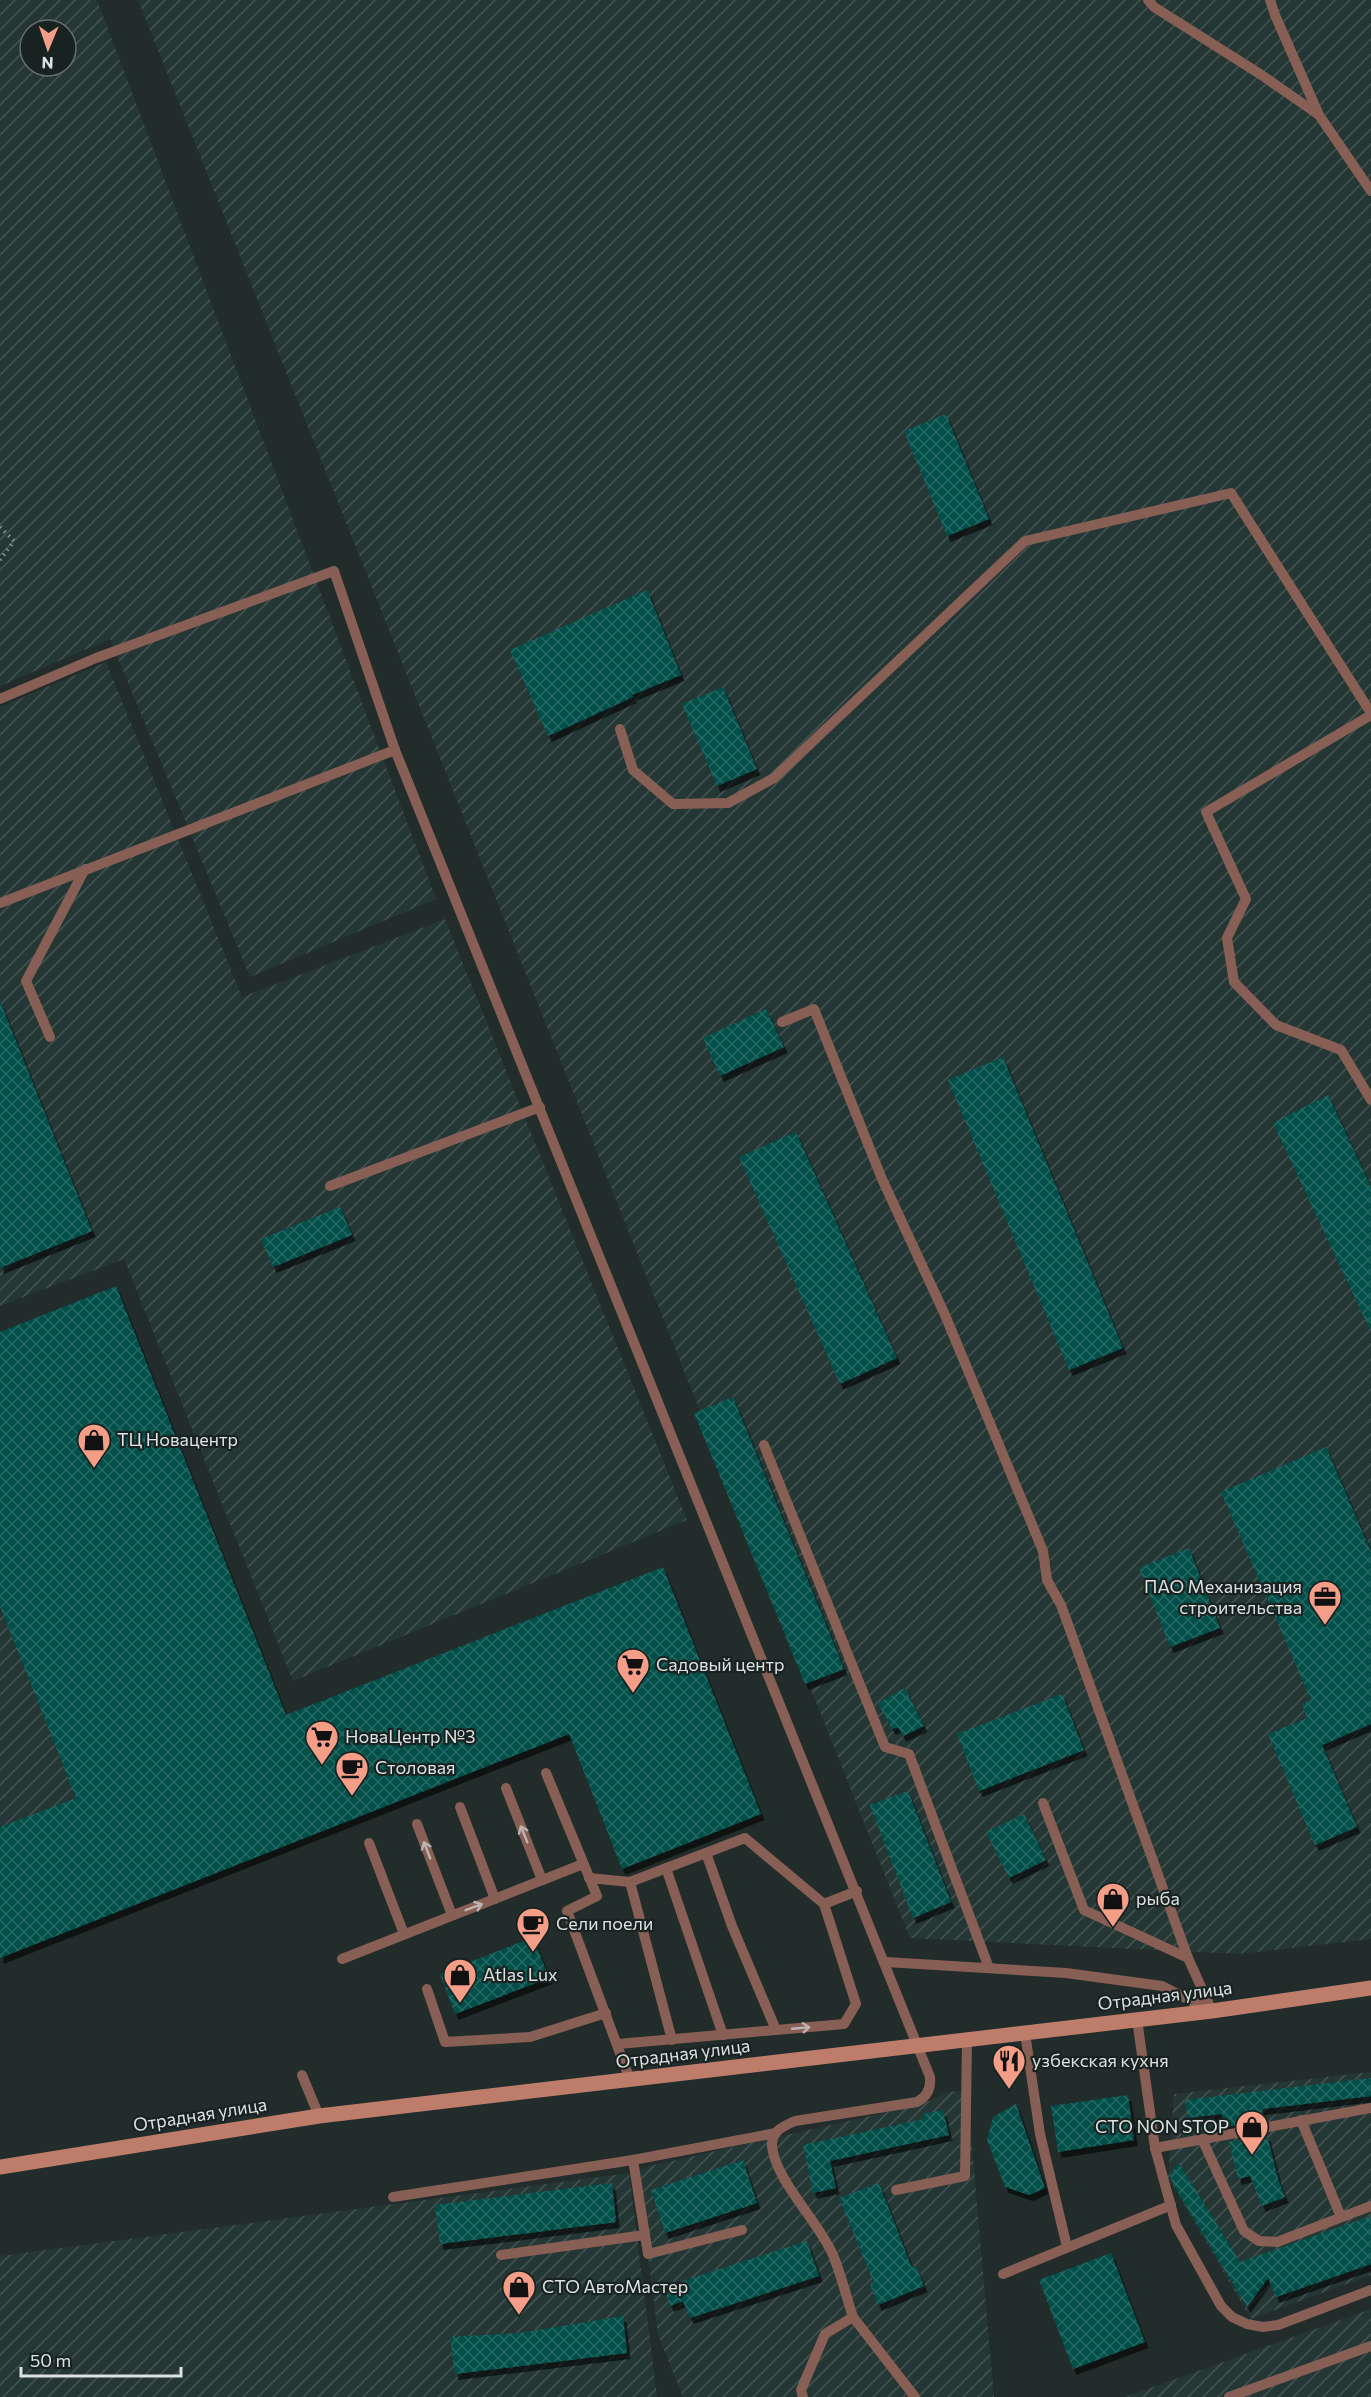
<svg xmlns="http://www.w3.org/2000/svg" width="1371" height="2397" viewBox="0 0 1371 2397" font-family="Commissioner,sans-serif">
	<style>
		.industrial { fill: url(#industrial-furrows); fill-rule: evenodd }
		.building { fill: url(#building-cross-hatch); filter: url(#shadow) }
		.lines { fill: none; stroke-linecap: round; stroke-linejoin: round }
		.path { stroke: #868f8e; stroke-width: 4; stroke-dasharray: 1.5 4.5; stroke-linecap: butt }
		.service { stroke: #885f54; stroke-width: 10 }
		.secondary { stroke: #be7d6b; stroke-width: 15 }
		.oneway { stroke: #beb4b0 }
		.labels { text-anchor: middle; stroke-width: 4.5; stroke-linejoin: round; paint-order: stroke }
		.poi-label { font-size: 18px; fill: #dbe2e1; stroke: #182221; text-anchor: start }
		.street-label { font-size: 18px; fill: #dbe2e1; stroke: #182221 }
	</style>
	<defs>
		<pattern id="industrial-furrows" width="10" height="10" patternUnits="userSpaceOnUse" patternTransform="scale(1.5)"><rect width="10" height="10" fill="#253735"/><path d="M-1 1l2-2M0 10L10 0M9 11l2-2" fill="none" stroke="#445452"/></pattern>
		<pattern id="building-cross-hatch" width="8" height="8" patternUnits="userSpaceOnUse" patternTransform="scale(1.5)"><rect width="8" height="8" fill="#024f4a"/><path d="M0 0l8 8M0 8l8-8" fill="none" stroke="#266864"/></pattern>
		<filter id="shadow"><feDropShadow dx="3.5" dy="6" stdDeviation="0" flood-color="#0009"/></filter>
	</defs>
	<rect width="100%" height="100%" fill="#222c2b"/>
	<!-- industrial -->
	<g class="industrial">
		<path d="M0,0H97L436,899L250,977L110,639L0,686ZM30,30H66V66H30Z"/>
		<polygon points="138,0 1371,0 1371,1939 1239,1954 910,1938"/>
		<polygon points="106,662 242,997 445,919 687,1520 293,1681 124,1259 0,1306 0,707"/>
		<polygon points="0,1605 76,1798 0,1827"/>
		<polygon points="1371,2072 1371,2275 1251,2319 1168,2177 1174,2094"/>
		<polygon points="967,2090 994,2397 683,2397 658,2335 637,2169 892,2111 930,2101 948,2092"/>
		<polygon points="629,2173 657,2397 0,2397 0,2256"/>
		<polygon points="1371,2309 1371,2397 1125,2397"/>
	</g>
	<!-- building -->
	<g class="building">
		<polygon points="946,414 989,519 947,536 904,431"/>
		<polygon points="647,590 681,675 632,695 633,697 548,736 510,650"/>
		<polygon points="723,687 757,769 717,786 682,704"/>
		<polygon points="0,1001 92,1231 0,1268"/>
		<polygon points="766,1009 784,1047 720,1076 703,1038"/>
		<polygon points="1003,1057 1123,1348 1069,1370 948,1080"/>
		<polygon points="1328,1095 1371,1187 1371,1332 1273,1123"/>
		<polygon points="796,1132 897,1358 840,1384 739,1157"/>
		<polygon points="340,1207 352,1235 273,1267 261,1239"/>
		<polygon points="116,1286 286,1715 663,1567 761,1814 622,1869 569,1734 0,1958 0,1827 76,1798 0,1606 0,1332"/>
		<polygon points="733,1397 844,1669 805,1684 694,1413"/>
		<polygon points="1326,1447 1371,1552 1371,1724 1322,1745 1357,1827 1315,1845 1268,1734 1307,1718 1302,1704 1311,1700 1221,1492"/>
		<polygon points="1189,1548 1220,1628 1170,1647 1139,1568"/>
		<polygon points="905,1688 924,1726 903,1736 898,1727 892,1729 878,1703"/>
		<polygon points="1062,1694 1084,1750 979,1791 957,1734"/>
		<polygon points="908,1791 951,1902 913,1918 870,1805"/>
		<polygon points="1024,1814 1046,1860 1009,1878 986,1832"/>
		<polygon points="533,1937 549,1978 455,2014 440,1974"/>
		<polygon points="1371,2078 1371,2096 1262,2109 1264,2120 1225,2127 1222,2114 1188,2118 1185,2100"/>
		<polygon points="1128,2095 1134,2140 1058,2152 1051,2106"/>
		<polygon points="1016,2104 1045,2188 1029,2195 1005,2187 987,2140 993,2117"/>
		<polygon points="943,2110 949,2135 830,2161 836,2188 813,2193 803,2145 924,2119 923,2114"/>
		<polygon points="1267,2135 1278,2179 1285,2197 1262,2206 1250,2176 1238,2179 1229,2142"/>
		<polygon points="743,2160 757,2203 665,2233 651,2190"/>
		<polygon points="1179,2163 1240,2262 1371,2216 1371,2264 1276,2297 1268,2278 1247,2307 1173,2184 1170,2175"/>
		<polygon points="612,2183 616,2222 440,2244 435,2205"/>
		<polygon points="879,2183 912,2268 916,2266 924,2286 878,2305 870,2284 874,2283 839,2198"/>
		<polygon points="807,2241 819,2276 690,2318 683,2301 670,2306 664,2287"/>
		<polygon points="1111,2253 1145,2342 1073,2369 1039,2280"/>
		<polygon points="623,2316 627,2353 455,2374 450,2337 520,2333"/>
	</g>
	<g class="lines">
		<!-- path -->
		<polyline class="path" points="0,527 14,541 0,560"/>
		<!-- service -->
		<g class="service">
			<polyline points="1148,0 1154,7 1260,74 1319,115"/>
			<polyline points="1270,0 1275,15 1319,115 1371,191"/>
			<path d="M0,699L96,658L334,571L395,750L930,2077C931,2088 927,2097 917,2102L795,2121C784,2126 771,2131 772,2146C775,2180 819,2222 833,2255C841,2274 846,2296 853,2317"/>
			<polyline points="1371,715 1206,812 1246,899 1227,938 1234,982 1276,1025 1341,1050 1371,1100"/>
			<polyline points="620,729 633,770 673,804 728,803 774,778 1025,541 1231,493 1371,713"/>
			<polyline points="0,903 395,750"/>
			<polyline points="782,1022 814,1009 882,1179 945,1315 1043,1551 1047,1580 1061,1605 1188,1958 1212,2011"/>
			<polyline points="50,1037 26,981 85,869"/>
			<polyline points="330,1186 540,1107"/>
			<polyline points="764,1445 885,1747 909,1754 989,1968"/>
			<polyline points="546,1773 597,1896 567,1911 630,2080"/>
			<polyline points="506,1788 542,1880"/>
			<polyline points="1043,1803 1084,1910 1188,1958"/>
			<polyline points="460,1807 495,1899"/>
			<polyline points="417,1824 452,1915"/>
			<polyline points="369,1843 404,1934"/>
			<polyline points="706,1853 732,1926 776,2030"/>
			<polyline points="666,1868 723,2035"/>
			<polyline points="589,1878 630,1882 745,1838 824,1904 857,1891"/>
			<polyline points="630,1882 672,2040"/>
			<polyline points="342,1959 583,1864"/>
			<polyline points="886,1962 1066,1973 1162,1986 1211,2011"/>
			<polyline points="427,1989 445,2042 530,2037 606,2013"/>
			<polyline points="1137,2019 1155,2148 1176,2225 1221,2306 1232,2317 1247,2324 1263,2327 1278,2325 1371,2290"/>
			<polyline points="1025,2033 1040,2134 1067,2247"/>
			<polyline points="618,2044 844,2024 856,2004 824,1904"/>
			<polyline points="302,2075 319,2116"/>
			<polyline points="1301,2120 1341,2217"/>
			<polyline points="1202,2139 1244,2231 1259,2241 1277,2242 1371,2206"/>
			<polyline points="1155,2148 1371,2108"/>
			<polyline points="896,2190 965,2176 967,2040"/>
			<polyline points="393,2197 633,2160"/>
			<polyline points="742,2230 648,2254 633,2160 776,2133"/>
			<polyline points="501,2255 645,2235"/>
			<polyline points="1003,2274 1171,2205"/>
			<polyline points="803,2397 801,2390 825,2334 853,2317 915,2397"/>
			<polyline points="1229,2397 1371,2346"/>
		</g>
		<!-- secondary -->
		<polyline class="secondary" points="0,2167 319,2116 1212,2011 1371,1988"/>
	</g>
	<!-- one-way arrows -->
	<defs><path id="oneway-shaft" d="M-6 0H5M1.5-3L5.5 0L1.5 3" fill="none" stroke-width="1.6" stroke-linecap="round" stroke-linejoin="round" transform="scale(1.5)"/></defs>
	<g class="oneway">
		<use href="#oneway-shaft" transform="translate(524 1834) rotate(-112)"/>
		<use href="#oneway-shaft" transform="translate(427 1850) rotate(-111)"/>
		<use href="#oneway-shaft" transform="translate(474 1907) rotate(-21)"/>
		<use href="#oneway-shaft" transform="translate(801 2028) rotate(-5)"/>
	</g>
	<!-- icons -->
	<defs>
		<g id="shop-pin" transform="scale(1.725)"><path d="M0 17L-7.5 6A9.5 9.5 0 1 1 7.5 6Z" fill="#f49e87" stroke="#182221"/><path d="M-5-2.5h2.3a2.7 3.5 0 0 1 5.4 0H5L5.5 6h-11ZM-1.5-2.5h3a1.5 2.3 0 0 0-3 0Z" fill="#111"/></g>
		<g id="office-pin" transform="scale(1.725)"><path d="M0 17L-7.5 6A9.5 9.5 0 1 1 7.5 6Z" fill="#f49e87" stroke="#182221"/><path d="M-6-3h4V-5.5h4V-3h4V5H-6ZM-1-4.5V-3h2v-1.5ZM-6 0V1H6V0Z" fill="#111"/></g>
		<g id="supermarket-pin" transform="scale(1.725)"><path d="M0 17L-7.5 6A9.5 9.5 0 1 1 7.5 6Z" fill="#f49e87" stroke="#182221"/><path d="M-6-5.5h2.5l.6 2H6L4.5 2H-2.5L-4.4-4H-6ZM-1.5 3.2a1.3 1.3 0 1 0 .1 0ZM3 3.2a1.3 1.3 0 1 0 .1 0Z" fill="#111"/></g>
		<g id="cafe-pin" transform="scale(1.725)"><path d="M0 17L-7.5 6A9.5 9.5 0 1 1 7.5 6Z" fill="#f49e87" stroke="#182221"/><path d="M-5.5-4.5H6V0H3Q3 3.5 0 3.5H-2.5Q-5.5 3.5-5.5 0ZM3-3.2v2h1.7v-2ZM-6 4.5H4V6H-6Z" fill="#111"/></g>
		<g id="restaurant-pin" transform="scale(1.725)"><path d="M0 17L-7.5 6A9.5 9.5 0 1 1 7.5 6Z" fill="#f49e87" stroke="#182221"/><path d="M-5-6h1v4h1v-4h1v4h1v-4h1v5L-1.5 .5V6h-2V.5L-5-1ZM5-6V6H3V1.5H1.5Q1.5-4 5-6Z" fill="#111"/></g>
	</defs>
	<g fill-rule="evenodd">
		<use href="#shop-pin" x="94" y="1440"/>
		<use href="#office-pin" x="1325" y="1597"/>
		<use href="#supermarket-pin" x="633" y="1665"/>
		<use href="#supermarket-pin" x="322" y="1737"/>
		<use href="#cafe-pin" x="352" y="1768"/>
		<use href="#shop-pin" x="1113" y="1899"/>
		<use href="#cafe-pin" x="533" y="1924"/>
		<use href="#shop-pin" x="460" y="1975"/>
		<use href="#restaurant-pin" x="1009" y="2061"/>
		<use href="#shop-pin" x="1252" y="2127"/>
		<use href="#shop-pin" x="519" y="2287"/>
	</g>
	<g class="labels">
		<!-- poi labels -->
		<g class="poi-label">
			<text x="117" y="1446">ТЦ Новацентр</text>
			<text x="1302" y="1593" text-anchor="end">ПАО Механизация<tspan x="1302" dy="21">строительства</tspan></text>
			<text x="656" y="1671">Садовый центр</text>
			<text x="345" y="1743">НоваЦентр №3</text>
			<text x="375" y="1774">Столовая</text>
			<text x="1136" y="1905">рыба</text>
			<text x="556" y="1930">Сели поели</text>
			<text x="483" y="1981">Atlas Lux</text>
			<text x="1032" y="2067">узбекская кухня</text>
			<text x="1229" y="2133" text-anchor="end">СТО NON STOP</text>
			<text x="542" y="2293">СТО АвтоМастер</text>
		</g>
		<!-- street labels -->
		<g class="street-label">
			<text transform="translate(1165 1996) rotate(-7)" y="6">Отрадная улица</text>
			<text transform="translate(683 2054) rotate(-7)" y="6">Отрадная улица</text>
			<text transform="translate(200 2115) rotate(-9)" y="6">Отрадная улица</text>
		</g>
	</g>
	<!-- north arrow -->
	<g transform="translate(48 48) rotate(182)"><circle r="28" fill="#182221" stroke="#666f6e" stroke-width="1.5"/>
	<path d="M0-4.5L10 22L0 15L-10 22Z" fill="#f49e87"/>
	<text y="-9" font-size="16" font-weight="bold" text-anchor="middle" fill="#dbe2e1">N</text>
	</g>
	<!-- scale -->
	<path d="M21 2367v9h160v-9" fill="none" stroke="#dbe2e1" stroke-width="3"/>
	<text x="30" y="2367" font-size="18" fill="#dbe2e1" stroke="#182221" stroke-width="4.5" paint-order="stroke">50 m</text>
</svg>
